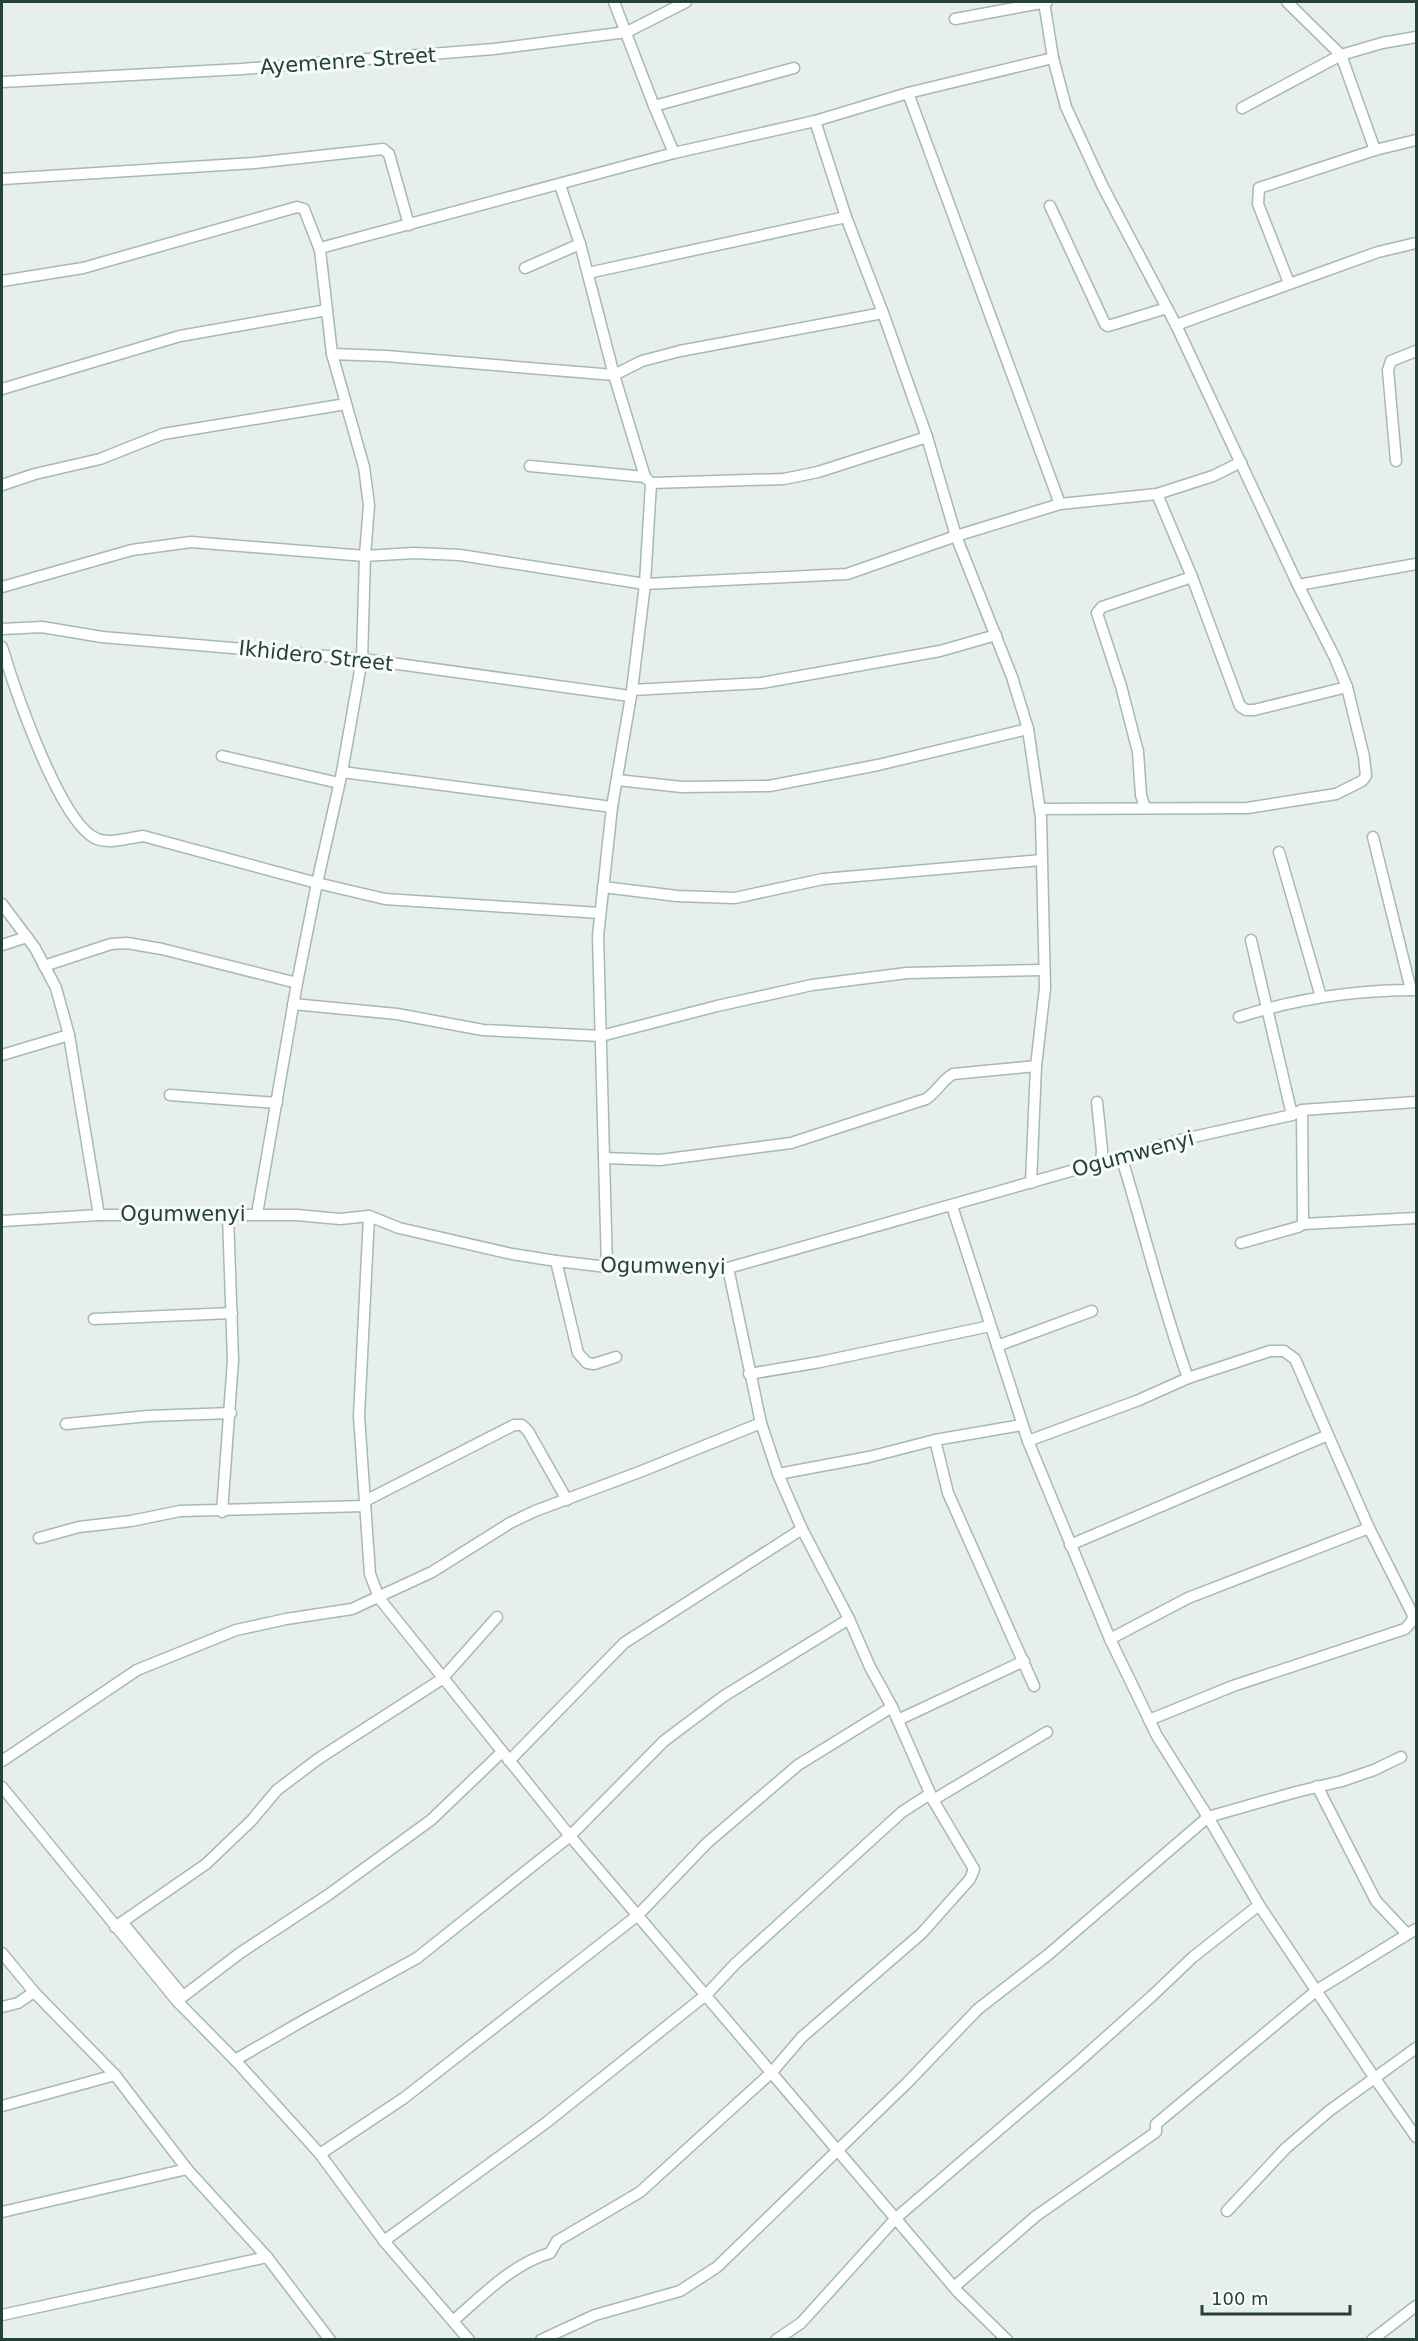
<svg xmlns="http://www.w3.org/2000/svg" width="1418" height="2341" viewBox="0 0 1418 2341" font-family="'DejaVu Sans',sans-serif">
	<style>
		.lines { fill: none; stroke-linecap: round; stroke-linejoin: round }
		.street-casing { stroke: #a8b8b2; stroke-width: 13 }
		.street { stroke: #fff; stroke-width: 10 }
		.labels { text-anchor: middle; stroke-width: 6; stroke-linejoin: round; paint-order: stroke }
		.street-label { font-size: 21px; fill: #24423a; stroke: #f7fbf9 }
	</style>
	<rect width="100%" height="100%" fill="#e6efeb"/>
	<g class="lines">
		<!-- street casing -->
		<g class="street-casing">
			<g id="street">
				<polyline points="614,2 654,106 674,153"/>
				<polyline points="1287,2 1341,55 1375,150"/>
				<polyline points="955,19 1047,2"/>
				<polyline points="2,82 242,69 494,49 627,32 686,2"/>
				<polyline points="908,93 1060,504"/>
				<polyline points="654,106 794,68"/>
				<polyline points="1242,108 1341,55 1382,43 1416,37"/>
				<polyline points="815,121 846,217 883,313 927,437 956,536 1012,677 1028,729 1041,818 1045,988 1036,1066 1031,1183"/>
				<polyline points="2,179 254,163 383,149 389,154 409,225"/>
				<polyline points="560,185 580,244 614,375 645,477 651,483 645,584 632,690 612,807 598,936 607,1267"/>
				<polyline points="1050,206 1105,324 1108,326 1167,308"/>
				<polyline points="525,268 580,244"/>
				<polyline points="588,273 846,217"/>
				<polyline points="2,281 83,268 297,207 304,209 320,250"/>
				<polyline points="1289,283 1258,204 1259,188 1375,150 1416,140"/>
				<polyline points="1176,325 1378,252 1416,243"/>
				<polyline points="332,354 386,356 614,375 642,361 680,351 883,313"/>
				<polyline points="2,389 180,336 327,310"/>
				<polyline points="1396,461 1388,370 1391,361 1416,351"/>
				<polyline points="530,466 645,477"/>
				<polyline points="651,483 784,479 818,472 927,437"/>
				<polyline points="2,485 35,474 100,459 163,434 346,404"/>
				<polyline points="1157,494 1192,577 1240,706 1246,710 1254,710 1347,687"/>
				<polyline points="1298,585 1416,564"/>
				<polyline points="2,587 132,550 191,542 365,556 414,553 460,555 645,584 847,574 956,536 1060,504 1157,494 1213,476 1241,462"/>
				<polyline points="2,629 42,627 102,637 362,659 630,696"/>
				<path d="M2,647C14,687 60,824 97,839C110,844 129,838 143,836L317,883L385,899L600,913"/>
				<polyline points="632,690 761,683 940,651 996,635"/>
				<polyline points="222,756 339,783"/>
				<polyline points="342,772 612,807"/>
				<polyline points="617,780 682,787 769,786 878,765 1028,729"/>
				<polyline points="1145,808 1141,795 1138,752 1121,686 1097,613 1102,607 1192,577"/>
				<polyline points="1040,809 1247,808 1336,794 1362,781 1366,776 1364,757 1347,687 1335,658 1298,585 1176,325 1103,187 1066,107 1053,58 1044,2"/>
				<polyline points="1373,837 1411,990"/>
				<polyline points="1279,852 1321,997"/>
				<polyline points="603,887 677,896 735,898 823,879 1042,860"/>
				<polyline points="2,904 35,948 56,988 69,1035 99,1215"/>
				<polyline points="1251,940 1292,1115"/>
				<polyline points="2,945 27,937"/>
				<polyline points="44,966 111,944 127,943 162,949 297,983"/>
				<polyline points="293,1004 397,1014 483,1030 601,1036 717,1006 812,985 907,973 1044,970"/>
				<path d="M1239,1017C1295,999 1357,990 1416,990"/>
				<polyline points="2,1055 69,1035"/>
				<polyline points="170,1095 277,1103"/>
				<polyline points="1097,1102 1102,1150 1101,1163"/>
				<path d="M1121,1156C1144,1230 1162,1306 1188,1378"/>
				<path d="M604,1158L660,1160L791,1143L926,1099C938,1091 941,1081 953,1074L1036,1066"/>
				<polyline points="952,1206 1028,1441 1110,1639 1157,1736 1208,1817 1259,1905 1374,2077 1416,2137"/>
				<polyline points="257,1214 297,983 317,883 342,772 362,659 365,556 369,505 364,467 332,354 320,250 324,247 674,153 815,121 908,93 1053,58"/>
				<polyline points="369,1216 359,1416 370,1574 379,1598 570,1836 958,2292 1007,2340"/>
				<polyline points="2,1221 99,1215 297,1215 340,1219 369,1216 399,1228 512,1254 556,1261 607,1267 728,1268 1184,1139 1292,1115 1302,1110 1416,1102"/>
				<polyline points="1303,1224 1416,1218"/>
				<polyline points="1241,1243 1298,1227 1303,1224 1302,1110"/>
				<polyline points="556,1261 578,1353 587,1363 594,1364 616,1357"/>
				<polyline points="94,1319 232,1313"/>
				<polyline points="997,1346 1092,1311"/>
				<polyline points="749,1374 820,1362 990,1326"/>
				<polyline points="66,1424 148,1416 231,1413"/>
				<polyline points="935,1440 948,1493 1034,1686"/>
				<polyline points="1028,1441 1139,1400 1188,1378 1270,1351 1284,1351 1295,1359 1328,1435 1070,1545"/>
				<polyline points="778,1474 869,1457 935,1440 1022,1425"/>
				<polyline points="365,1501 514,1425 522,1425 528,1431 567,1500"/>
				<polyline points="222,1512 233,1360 228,1215"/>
				<polyline points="39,1538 79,1527 131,1521 180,1511 365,1506"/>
				<polyline points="1110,1639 1188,1598 1369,1528"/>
				<polyline points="898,1720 1024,1661"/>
				<polyline points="1149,1720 1233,1686 1405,1629 1412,1621 1413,1615 1369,1528 1328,1435"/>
				<polyline points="2,1761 137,1670 236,1630 286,1619 352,1609 432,1572 510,1523 535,1511 642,1471 761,1423"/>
				<polyline points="509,1761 624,1643 802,1529"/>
				<polyline points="1317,1786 1376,1901 1407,1934"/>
				<polyline points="2,1787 177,2001 235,2060 320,2154 384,2241 469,2340"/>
				<polyline points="933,1800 1047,1732"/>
				<polyline points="122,1922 183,1996"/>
				<polyline points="115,1927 206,1864 251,1821 277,1790 318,1759 442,1679 497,1617"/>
				<polyline points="2,1953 34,1992 115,2075 187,2169 267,2257 330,2340"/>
				<polyline points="177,2001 240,1953 328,1895 431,1820 502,1752"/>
				<polyline points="2,2007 18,2003 34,1992"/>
				<polyline points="235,2060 306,2019 417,1958 570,1836 664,1741 724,1696 849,1619"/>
				<polyline points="2,2106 115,2075"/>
				<polyline points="320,2154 404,2098 638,1915 707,1843 798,1765 892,1707"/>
				<polyline points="1227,2211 1285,2149 1329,2111 1416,2048"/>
				<polyline points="2,2212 187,2169"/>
				<polyline points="384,2241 547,2122 707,1994 735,1964 902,1812 930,1794"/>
				<polyline points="954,2287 1036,2216 1156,2132 1156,2124 1317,1990 1416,1929"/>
				<polyline points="2,2315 267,2257"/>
				<path d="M453,2321C482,2296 512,2264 550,2253L557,2241L640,2192L772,2072L802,2037L922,1933L970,1879L974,1869L933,1800L892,1707L870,1667L849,1619L802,1529L778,1474L761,1423L728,1268"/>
				<polyline points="541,2340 595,2315 680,2291 717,2267 907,2083 978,2009 1049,1954 1208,1817 1296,1792 1342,1781 1374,1770 1401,1757"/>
				<polyline points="776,2340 801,2323 896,2218 1077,2063 1152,1996 1193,1957 1259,1905"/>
				<polyline points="1372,2340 1416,2306"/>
			</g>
		</g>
		<!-- street -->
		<use href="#street" class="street"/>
	</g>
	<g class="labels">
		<!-- street labels -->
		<g class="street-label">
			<text transform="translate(348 61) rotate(-4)" y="7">Ayemenre Street</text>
			<text transform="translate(316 656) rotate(6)" y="7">Ikhidero Street</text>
			<text transform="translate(1133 1154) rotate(-15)" y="7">Ogumwenyi</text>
			<text x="183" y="1221">Ogumwenyi</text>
			<text transform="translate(663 1266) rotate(1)" y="7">Ogumwenyi</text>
		</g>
	</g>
	<!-- border -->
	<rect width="1418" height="2341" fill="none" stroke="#24423a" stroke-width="6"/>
	<!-- scale -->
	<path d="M1202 2305v9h148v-9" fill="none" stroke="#24423a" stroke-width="3"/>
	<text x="1211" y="2305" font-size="18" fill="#24423a" stroke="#f7fbf9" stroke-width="4.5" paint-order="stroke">100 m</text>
</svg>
